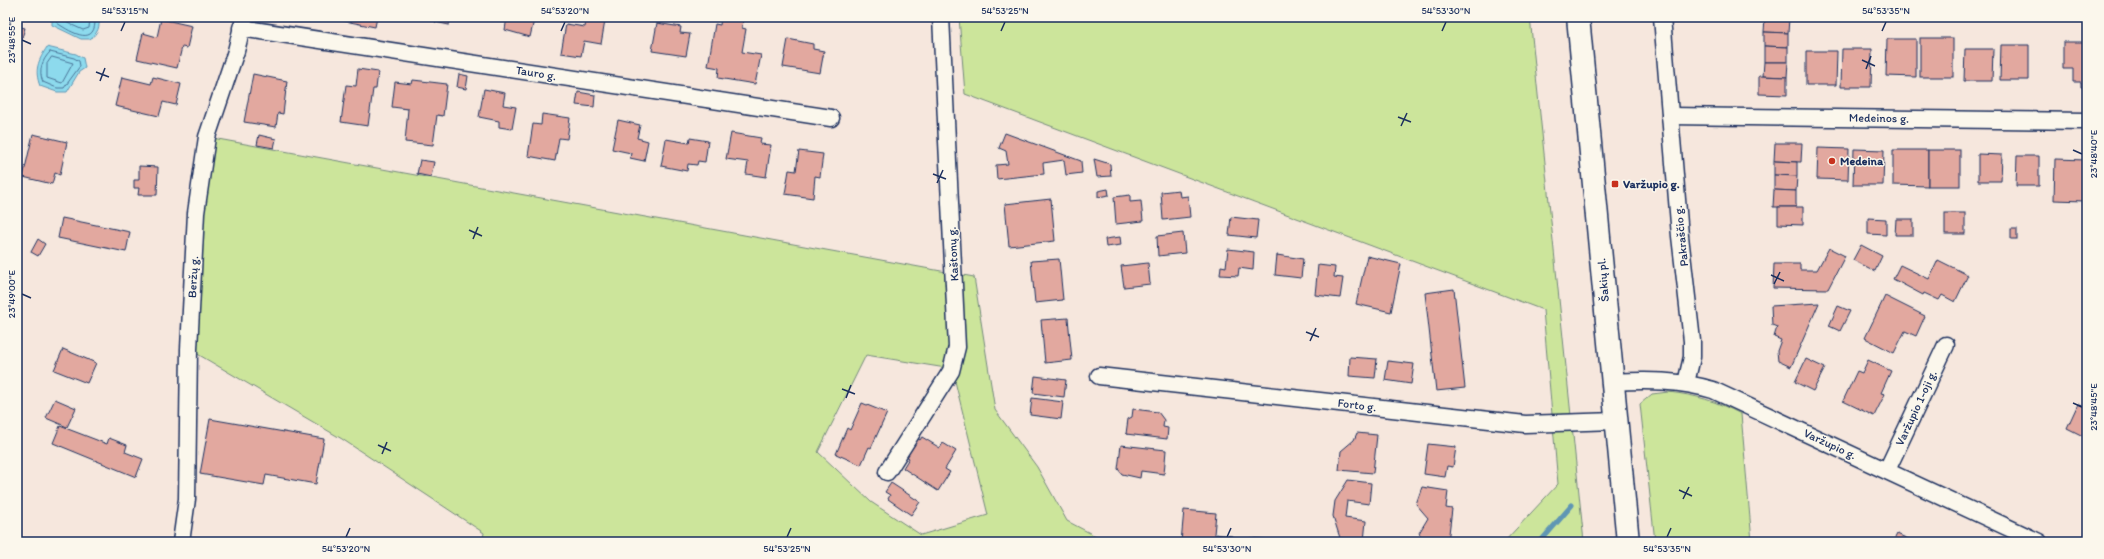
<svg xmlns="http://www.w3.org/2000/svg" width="2104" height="559" viewBox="0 0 2104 559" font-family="Itim,sans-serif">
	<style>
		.green { fill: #cce59b; stroke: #748a7c; fill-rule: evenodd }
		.water { fill: #8ddaed; stroke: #5f96b4 }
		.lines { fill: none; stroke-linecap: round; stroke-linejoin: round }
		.shore { stroke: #497397; stroke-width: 1 }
		.stream { stroke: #5f96b4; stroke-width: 5 }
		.building { fill: #e2a89f; stroke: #1b2f5e }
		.street-casing { stroke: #1b2f5e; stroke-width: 19 }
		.primary-casing { stroke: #1b2f5e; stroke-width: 25 }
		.street { stroke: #fbf7ec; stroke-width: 16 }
		.primary { stroke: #fbf7ec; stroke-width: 22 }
		.ticks { fill: none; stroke: #1b2f5e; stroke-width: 1.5 }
		.poi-dot { fill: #c8321e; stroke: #fbf7ec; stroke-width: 1.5 }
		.labels { text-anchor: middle; stroke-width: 3; stroke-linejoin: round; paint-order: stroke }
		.street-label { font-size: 12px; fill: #1b2f5e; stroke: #fbf7ec }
		.poi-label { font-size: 12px; font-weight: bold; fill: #1b2f5e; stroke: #fbf7ec; text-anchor: start }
		.neatline { fill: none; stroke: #1b2f5e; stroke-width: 1.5 }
		.ticks-label { font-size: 10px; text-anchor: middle; fill: #1b2f5e }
	</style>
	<rect width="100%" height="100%" fill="#f6e7dd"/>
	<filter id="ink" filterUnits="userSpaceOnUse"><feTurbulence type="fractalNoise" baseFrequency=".025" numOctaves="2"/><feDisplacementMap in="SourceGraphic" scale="8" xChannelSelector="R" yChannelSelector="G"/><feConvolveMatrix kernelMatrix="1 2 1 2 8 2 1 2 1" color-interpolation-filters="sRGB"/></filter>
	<g filter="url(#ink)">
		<!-- green -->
		<g class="green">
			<polygon points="959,17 1530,17 1584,542 1504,542 1558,484 1543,310 965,94"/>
			<path d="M207,137L974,277L995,410L1037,467L1067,521L1107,542H482L484,533L342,439L189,349ZM866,355L952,369L988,515L921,535L871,502L818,452Z"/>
			<path d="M1668,392C1696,395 1716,401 1741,414L1752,542H1655L1640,404L1652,394Z"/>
		</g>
		<!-- water -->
		<g class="water">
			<path d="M52,17H99C100,27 98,33 90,39H81L52,25Z"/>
			<path d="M47,47L76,54L83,58L85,68L79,72L67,92H57L40,86C34,70 38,61 47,47Z"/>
		</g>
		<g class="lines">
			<!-- shore -->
			<g class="shore">
				<path d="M56,17L57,23C72,33 97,48 95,17"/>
				<polyline points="61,17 61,20 83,30 89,28 90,17"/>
				<path d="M50,52L74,58L79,61L80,66L64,88H57L43,82C38,71 42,60 50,52Z"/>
				<polygon points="52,57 73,63 62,83 47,78 47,64"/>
			</g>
			<!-- stream -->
			<polyline class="stream" points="1540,542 1572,505"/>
		</g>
		<!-- building -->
		<g class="building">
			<polygon points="292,17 307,17 306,20"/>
			<polygon points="340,17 377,17 375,27 340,20"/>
			<polygon points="434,17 451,17 449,25 435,22 436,17"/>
			<polygon points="507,17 531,17 534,20 530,37 505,30"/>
			<polygon points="587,17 605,21 601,44 584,41 581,56 561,53 566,24 585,27"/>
			<polygon points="721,17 743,19 742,28 746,29 742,52 761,55 755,84 718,78 719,68 708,66 715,24 720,25"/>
			<polygon points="1765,17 1789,18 1788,33 1764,32"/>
			<polygon points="161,19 192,26 187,48 182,47 177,68 137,59 143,33 157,37"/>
			<polygon points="657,23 681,27 680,33 690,34 686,56 652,51"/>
			<polygon points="17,26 25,28 17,54"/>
			<polygon points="1764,32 1788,33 1788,47 1764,46"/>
			<rect x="1920" y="38" width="33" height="39"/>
			<polygon points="788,39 813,44 813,49 824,51 820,73 783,67"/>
			<polygon points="1887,39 1916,39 1916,77 1886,76"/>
			<polygon points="2063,42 2087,42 2087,87 2081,87 2081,82 2073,82 2073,69 2063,69"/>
			<polygon points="2001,45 2029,45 2029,80 2000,80"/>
			<polygon points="1764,46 1788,47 1788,62 1764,62"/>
			<polygon points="1842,49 1872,49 1871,87 1841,87"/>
			<polygon points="1965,49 1993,49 1992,81 1964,81"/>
			<polygon points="1806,51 1837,51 1836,85 1806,85"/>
			<polygon points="1764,62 1788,62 1787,77 1763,76"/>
			<polygon points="358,69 378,72 376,89 373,89 368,126 341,122 346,85 356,86"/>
			<polygon points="253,74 287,81 283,114 278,113 276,127 244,122"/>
			<polygon points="459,74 468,76 466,89 457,87"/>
			<polygon points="1759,76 1787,77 1787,95 1759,94"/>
			<polygon points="122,77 151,84 153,77 181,84 176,105 163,102 159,116 115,106"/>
			<polygon points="413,80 447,84 443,116 437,115 433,145 405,142 408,109 392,107 395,82 412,84"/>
			<polygon points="484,89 505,93 503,105 516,107 512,129 499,127 499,121 479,117"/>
			<polygon points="578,92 595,95 594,107 576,105"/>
			<polygon points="542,114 570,118 567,139 559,138 555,161 528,156 533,124 541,125"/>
			<polygon points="618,120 640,125 637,138 648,141 644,161 630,158 631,153 612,149"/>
			<polygon points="731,133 761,138 760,144 771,145 766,177 746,174 748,162 726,159"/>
			<polygon points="1005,133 1081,161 1082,173 1066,175 1064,160 1043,163 1044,174 997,179 996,165 1008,164 1006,151 999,148"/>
			<polygon points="33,134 67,142 60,175 55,173 52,184 23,177"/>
			<polygon points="259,135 276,139 274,148 257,145"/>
			<polygon points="690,138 708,141 705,162 698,161 697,165 688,164 687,171 661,166 666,139 689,143"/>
			<polygon points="1775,143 1802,143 1801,162 1774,161"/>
			<polygon points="1818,148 1849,149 1848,180 1817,179"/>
			<polygon points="1854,149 1884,150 1883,185 1853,185"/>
			<polygon points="1893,150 1928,150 1928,186 1893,185"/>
			<rect x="1928" y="150" width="32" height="36"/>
			<polygon points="799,151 823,154 820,177 815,176 813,198 785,194 789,170 796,171"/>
			<polygon points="1978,154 2002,155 2001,181 1978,181"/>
			<polygon points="2017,156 2039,156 2039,186 2016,186"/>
			<polygon points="1094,159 1110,164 1111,176 1097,177"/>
			<polygon points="2055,159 2086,160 2085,201 2054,200"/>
			<polygon points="420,160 434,162 431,177 417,174"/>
			<polygon points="1774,161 1797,162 1797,176 1774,175"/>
			<polygon points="139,166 158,167 157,195 138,195 139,188 134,188 134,180 139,180"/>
			<polygon points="1774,175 1797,176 1796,191 1774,190"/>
			<polygon points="1108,189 1109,195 1098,197 1098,191"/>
			<polygon points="1179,190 1180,197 1188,196 1190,217 1163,220 1161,192"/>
			<polygon points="1774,190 1796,191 1796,207 1773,207"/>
			<polygon points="1130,195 1130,202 1141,201 1143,221 1116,224 1114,197"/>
			<polygon points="1051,199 1055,241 1009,246 1005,204"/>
			<polygon points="1778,207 1803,207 1803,225 1778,224"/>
			<rect x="1945" y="213" width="20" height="21"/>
			<polygon points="1231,217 1258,220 1256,238 1229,235"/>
			<polygon points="62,218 130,232 126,252 58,238"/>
			<polygon points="1868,218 1886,219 1886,235 1868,234"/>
			<polygon points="1896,219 1913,219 1913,235 1895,235"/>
			<rect x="2011" y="229" width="6" height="10"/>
			<polygon points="1183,233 1185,253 1158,256 1157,236"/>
			<polygon points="1120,237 1121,245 1106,247 1105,239"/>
			<polygon points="38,239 45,244 38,256 31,252"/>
			<polygon points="1861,245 1882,256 1875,271 1853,260"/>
			<polygon points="1829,248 1845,256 1828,289 1773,288 1774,264 1800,264 1800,270 1817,270"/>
			<polygon points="1228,249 1254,252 1253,270 1239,268 1238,276 1220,275 1221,266 1226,267"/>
			<polygon points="1277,255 1303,259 1301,278 1275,275"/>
			<polygon points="1367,256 1401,264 1391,312 1356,304"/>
			<polygon points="1059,259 1063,300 1035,303 1031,261"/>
			<polygon points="1938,260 1968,275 1955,302 1942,295 1939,300 1924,293 1923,295 1893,279 1900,265 1929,279"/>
			<polygon points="1148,263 1150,284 1124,287 1121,266"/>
			<polygon points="1318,265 1335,267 1334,277 1343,278 1340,298 1315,295"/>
			<polygon points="1454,289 1465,388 1436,391 1425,293"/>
			<polygon points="1885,296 1925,316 1916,336 1905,331 1894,353 1865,338"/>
			<polygon points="1819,303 1791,367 1778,361 1777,351 1781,340 1774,337 1777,327 1772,325 1771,306"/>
			<polygon points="1838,306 1850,311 1840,331 1829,326"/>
			<polygon points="1068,318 1072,360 1045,363 1041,320"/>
			<polygon points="63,349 96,363 87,383 54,370"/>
			<polygon points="1350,357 1377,359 1375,378 1349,376"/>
			<polygon points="1806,359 1825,368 1813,391 1795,382"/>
			<polygon points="1868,360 1891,371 1881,393 1885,394 1874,416 1843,401 1857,371 1862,373"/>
			<polygon points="1388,361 1414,364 1411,384 1385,380"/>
			<polygon points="1035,376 1066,380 1064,397 1033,393"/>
			<polygon points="1032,398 1063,402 1061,419 1030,415"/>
			<polygon points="55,399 76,408 67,427 46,418"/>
			<polygon points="862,403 887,413 871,448 869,447 861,465 836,454 847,428 850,430"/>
			<polygon points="2078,404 2087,408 2087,438 2067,428"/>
			<polygon points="1133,409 1158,412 1164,420 1163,427 1168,428 1167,439 1126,434 1128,419 1132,417"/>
			<polygon points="210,419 324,439 316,484 266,475 264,485 200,474"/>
			<polygon points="60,426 107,444 109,438 127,445 125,452 143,459 136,477 53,443"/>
			<polygon points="1357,433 1377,435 1373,473 1339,470 1341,451 1354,440"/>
			<polygon points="922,437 940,448 943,443 956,451 945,469 950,472 938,491 903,468 909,458 906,456 917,438 920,440"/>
			<polygon points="1428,444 1456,447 1453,467 1447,466 1445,477 1424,474"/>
			<polygon points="1121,445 1166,450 1164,474 1141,471 1140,478 1122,474 1118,469"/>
			<polygon points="1348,480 1371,483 1369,504 1347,501 1345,518 1366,521 1364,541 1340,538 1333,516 1335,501"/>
			<polygon points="891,483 920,502 911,515 888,499 890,495 885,492"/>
			<polygon points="1422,487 1448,491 1446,508 1452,509 1448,542 1421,542 1422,537 1419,533 1428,518 1416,504"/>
			<polygon points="1184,510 1216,513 1214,534 1232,536 1231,542 1181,542"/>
			<polygon points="1897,534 1915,542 1893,542"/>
			<polygon points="1250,538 1292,542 1250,542"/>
		</g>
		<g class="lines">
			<!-- street casing -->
			<g class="street-casing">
				<g id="street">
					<polyline points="1662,17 1680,236 1692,341 1692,357 1686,383"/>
					<polyline points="241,28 831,118"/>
					<polyline points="1670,116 2087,121"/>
					<polyline points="1099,376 1525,424 1616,421"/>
					<path d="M1612,382C1647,380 1679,380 1713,390L2039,542"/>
					<polyline points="1887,470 1946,345"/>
					<polyline points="887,472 951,371 957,347 941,17"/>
					<polyline points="181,542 187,499 189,349 196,213 207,137 236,51 244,19"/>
				</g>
			</g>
			<!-- primary casing -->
			<g class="primary-casing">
				<polyline id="primary" points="1578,17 1628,542"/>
			</g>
			<!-- street -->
			<use href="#street" class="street"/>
			<!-- primary -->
			<use href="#primary" class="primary"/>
		</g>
	</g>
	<!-- ticks -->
	<path class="ticks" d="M121,31L125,22M561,31L565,22M1001,31L1005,22M1442,31L1446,22M1882,31L1886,22M22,40L31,44M1862,60L1875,66M1866,69L1871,56M96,72L109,77M100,81L105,68M1398,117L1411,122M1401,126L1407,113M2073,150L2082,154M933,174L946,179M937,183L943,170M469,230L482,236M473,239L478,227M1771,275L1784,281M1774,284L1780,272M22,294L31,298M1306,332L1319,337M1310,341L1316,328M842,389L855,394M846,398L851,385M2073,403L2082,407M378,445L391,451M382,454L387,442M1679,490L1692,496M1683,499L1689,487M346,537L350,528M787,537L791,528M1227,537L1231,528M1667,537L1671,528"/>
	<!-- markers -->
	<g class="poi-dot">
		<circle cx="1832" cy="161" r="4"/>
		<rect x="1611" y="180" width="8" height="8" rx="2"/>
	</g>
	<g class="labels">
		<!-- street labels -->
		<g class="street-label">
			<text transform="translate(536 73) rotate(9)" y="4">Tauro g.</text>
			<text transform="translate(1879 118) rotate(1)" y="4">Medeinos g.</text>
			<text transform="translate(1681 236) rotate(-96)" y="4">Pakraščio g.</text>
			<text transform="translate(953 254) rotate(-93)" y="4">Kaštonų g.</text>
			<text transform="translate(193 277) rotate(-87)" y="4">Beržų g.</text>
			<text transform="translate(1603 280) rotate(-95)" y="4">Šakių pl.</text>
			<text transform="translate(1357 405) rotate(7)" y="4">Forto g.</text>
			<text transform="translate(1916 408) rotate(-65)" y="4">Varžupio 1-oji g.</text>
			<text transform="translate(1830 444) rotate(25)" y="4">Varžupio g.</text>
		</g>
		<!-- poi labels -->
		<g class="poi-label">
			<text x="1840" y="165">Medeina</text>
			<text x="1623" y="188">Varžupio g.</text>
		</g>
	</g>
	<!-- margin -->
	<rect width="2104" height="559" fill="none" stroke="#fbf7ec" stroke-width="44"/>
	<rect x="22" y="22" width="2060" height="515" class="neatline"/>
	<g class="ticks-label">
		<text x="125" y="14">54°53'15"N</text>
		<text x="565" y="14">54°53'20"N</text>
		<text x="1005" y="14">54°53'25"N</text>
		<text x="1446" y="14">54°53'30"N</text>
		<text x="1886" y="14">54°53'35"N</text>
		<text transform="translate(11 40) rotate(-90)" y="4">23°48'55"E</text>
		<text transform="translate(2093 154) rotate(-90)" y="4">23°48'40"E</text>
		<text transform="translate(11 294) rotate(-90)" y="4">23°49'00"E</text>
		<text transform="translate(2093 407) rotate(-90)" y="4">23°48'45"E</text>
		<text x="346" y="552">54°53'20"N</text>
		<text x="787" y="552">54°53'25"N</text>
		<text x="1227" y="552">54°53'30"N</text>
		<text x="1667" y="552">54°53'35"N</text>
	</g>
</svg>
